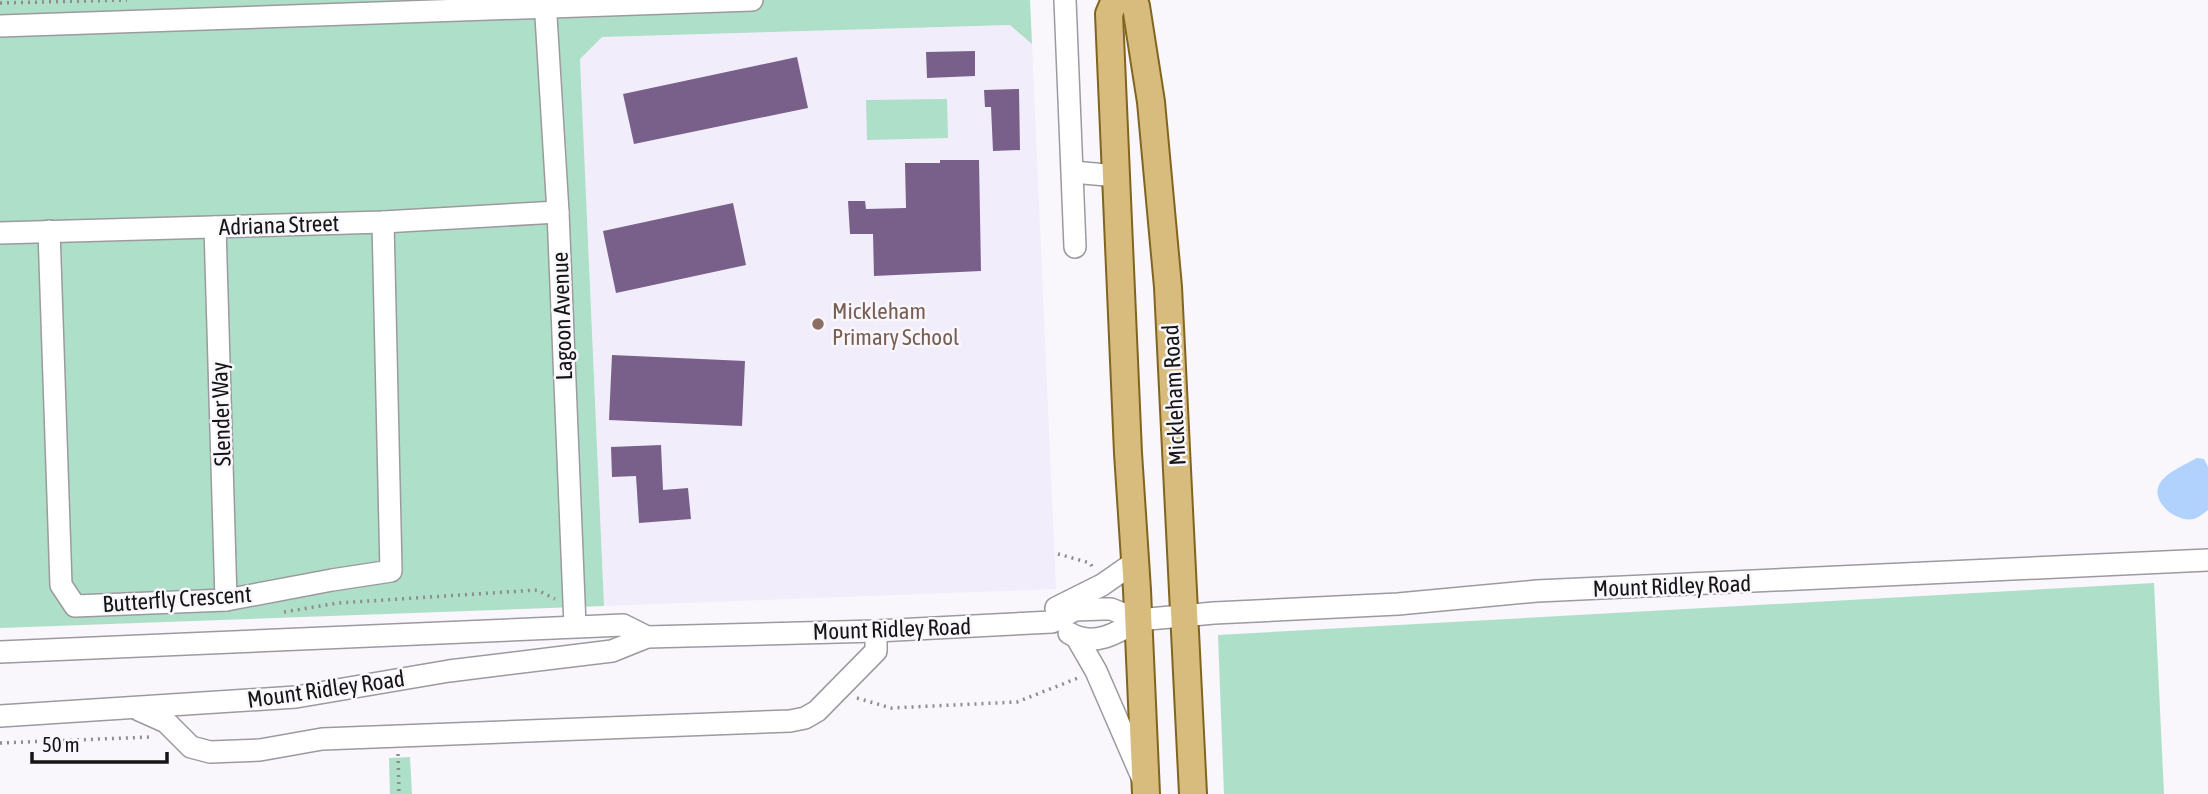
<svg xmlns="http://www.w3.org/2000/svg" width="2208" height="794" viewBox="0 0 2208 794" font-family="'Asap Condensed',sans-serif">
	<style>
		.built { fill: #f2edfa }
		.green { fill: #aedfc8 }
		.water { fill: #b0d2fd }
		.building { fill: #78608a }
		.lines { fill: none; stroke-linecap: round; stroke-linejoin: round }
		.minor-casing { stroke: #9c9a9f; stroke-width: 24 }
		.major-casing { stroke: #826421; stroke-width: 30 }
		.path { stroke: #8d8c8f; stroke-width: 3.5; stroke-dasharray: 2 5; stroke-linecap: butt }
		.minor { stroke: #fff; stroke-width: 21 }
		.major { stroke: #d7bc7d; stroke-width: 26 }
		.education-dot { fill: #8d6e63; stroke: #f9f7fc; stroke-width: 2.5 }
		.labels { text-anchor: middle; stroke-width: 5; stroke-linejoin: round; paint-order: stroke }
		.street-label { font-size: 23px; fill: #151516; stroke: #f9f7fc }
		.education-label { font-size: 23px; fill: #785e54; stroke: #f9f7fc; text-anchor: start }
	</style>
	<rect width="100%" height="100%" fill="#f9f7fc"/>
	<!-- built -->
	<polygon class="built" points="1010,25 1032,44 1056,589 604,606 580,59 602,37"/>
	<!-- green -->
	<g class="green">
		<polygon points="0,0 1030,0 1032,44 1010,25 602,37 580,59 604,606 0,628"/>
		<polygon points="947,99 948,138 867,140 866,100"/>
		<polygon points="2154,583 2164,794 1224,794 1218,635"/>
		<polygon points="410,757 412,794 390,794 389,758"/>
	</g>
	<!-- water -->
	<path class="water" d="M2197,458L2204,459L2208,467V510C2204,513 2199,517 2194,519C2176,523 2149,501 2160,483C2167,472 2186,464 2197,458Z"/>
	<!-- building -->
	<g class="building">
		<polygon points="975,51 975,76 927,78 926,52"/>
		<polygon points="797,57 808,108 634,144 623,94"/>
		<polygon points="1019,89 1020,150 993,151 991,107 985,107 984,90"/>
		<polygon points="940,160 979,160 981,271 874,276 873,234 850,234 848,201 865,201 866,209 906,208 905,163 940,163"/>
		<polygon points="733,203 746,265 616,293 603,231"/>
		<polygon points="612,355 745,361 742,426 609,420"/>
		<polygon points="661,445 663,490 688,488 691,519 639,523 636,476 612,477 611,447"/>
	</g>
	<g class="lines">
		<!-- minor casing -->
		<g class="minor-casing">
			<g id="minor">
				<polyline points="545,0 558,212 575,626"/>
				<polyline points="1065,0 1075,247"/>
				<polyline points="0,26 752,0"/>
				<polyline points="1073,172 1117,176"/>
				<polyline points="215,227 226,600"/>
				<polyline points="49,231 61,585 75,606 226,600 332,580 391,571 383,222"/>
				<polyline points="0,233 383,222 558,212"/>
				<polyline points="1056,608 1102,585 1135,562"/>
				<path d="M1069,633C1093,648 1118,633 1138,620"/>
				<polyline points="1077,638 1096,671 1142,777"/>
				<polyline points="0,652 623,625 647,637"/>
				<polyline points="139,710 166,722 191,747 210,752 260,750 322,739 790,721 805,718 817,711 876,651 876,631"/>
				<polyline points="0,716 296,697 449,671 612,651 647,637 876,631 1052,622 1075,610 1103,609 1111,609 1138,620 1214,613 1398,604 1537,591 2208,560"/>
			</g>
		</g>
		<!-- major casing -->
		<g class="major-casing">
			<g id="major">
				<polyline points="1115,0 1109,14 1128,453 1137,590 1146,794"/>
				<polyline points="1131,0 1136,6 1151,102 1168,287 1193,794"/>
			</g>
		</g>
		<!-- path -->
		<g class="path">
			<polyline points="0,3 127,0"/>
			<polyline points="1058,554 1090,563 1093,568"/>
			<polyline points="284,612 338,603 537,590 555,599"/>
			<polyline points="857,698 891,708 1017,702 1078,678"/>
			<polyline points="0,743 151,737"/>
			<polyline points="398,754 399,794"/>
		</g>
		<!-- minor -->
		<use href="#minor" class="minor"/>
		<!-- major -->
		<use href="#major" class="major"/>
	</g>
	<!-- markers -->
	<circle class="education-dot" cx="818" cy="324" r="7"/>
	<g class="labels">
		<!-- street labels -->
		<g class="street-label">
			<text transform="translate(279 225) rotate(-2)" y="8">Adriana Street</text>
			<text transform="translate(562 316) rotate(-92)" y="8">Lagoon Avenue</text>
			<text transform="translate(1174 395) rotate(-93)" y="8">Mickleham Road</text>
			<text transform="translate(221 414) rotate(-92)" y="8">Slender Way</text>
			<text transform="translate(1672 586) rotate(-2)" y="8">Mount Ridley Road</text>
			<text transform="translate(177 599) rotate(-4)" y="8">Butterfly Crescent</text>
			<text transform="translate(892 629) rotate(-2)" y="8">Mount Ridley Road</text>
			<text transform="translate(326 689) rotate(-8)" y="8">Mount Ridley Road</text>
		</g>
		<!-- education labels -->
		<g class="education-label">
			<text x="832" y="319">Mickleham<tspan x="832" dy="26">Primary School</tspan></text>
		</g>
	</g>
	<!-- scale -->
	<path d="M32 752v10h135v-10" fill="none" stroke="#151516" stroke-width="3.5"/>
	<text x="42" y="752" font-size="21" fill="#151516" stroke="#f9f7fc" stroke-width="5" paint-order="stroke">50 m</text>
</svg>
